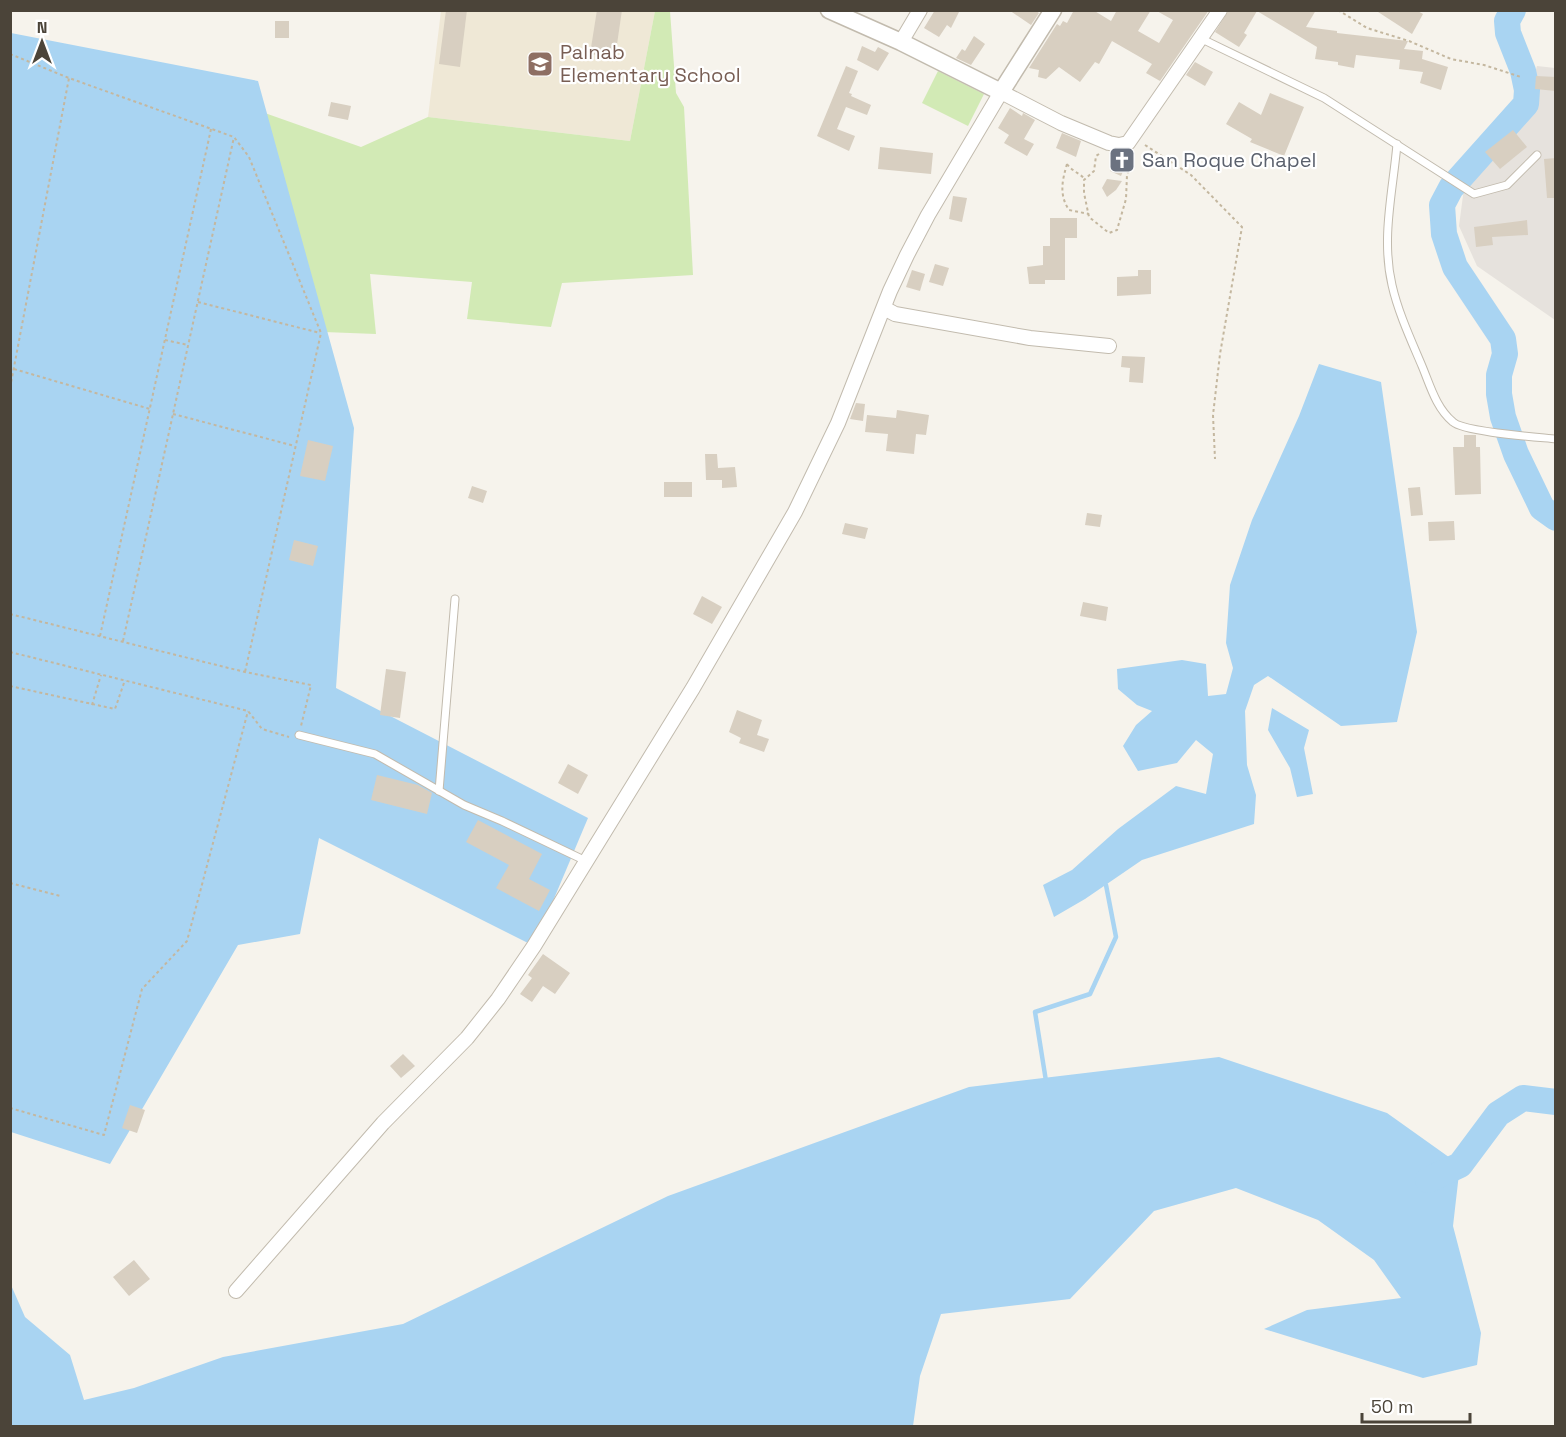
<svg xmlns="http://www.w3.org/2000/svg" width="1566" height="1437" viewBox="0 0 1566 1437" font-family="'Space Grotesk',sans-serif">
	<style>
		.industrial { fill: #e6e2dd }
		.education { fill: #efe8d6 }
		.green { fill: #d2eab5 }
		.water { fill: #a9d4f2 }
		.lines { fill: none; stroke-linecap: round; stroke-linejoin: round }
		.stream { stroke: #a9d4f2; stroke-width: 4.5 }
		.river { stroke: #a9d4f2; stroke-width: 26 }
		.building { fill: #d8cfc1 }
		.service-casing { stroke: #c2bbae; stroke-width: 9 }
		.minor-casing { stroke: #c2bbae; stroke-width: 16 }
		.tertiary-casing { stroke: #c2bbae; stroke-width: 19 }
		.path { stroke: #c4b79f; stroke-width: 2; stroke-dasharray: 3 3; stroke-linecap: butt }
		.service { stroke: #fff; stroke-width: 7 }
		.minor { stroke: #fff; stroke-width: 14 }
		.tertiary { stroke: #fff; stroke-width: 16 }
		.labels { text-anchor: middle; stroke-width: 4.5; stroke-linejoin: round; paint-order: stroke }
		.education-label { font-size: 20px; fill: #785e54; stroke: #fff; text-anchor: start }
		.worship-label { font-size: 20px; fill: #5b616d; stroke: #fff; text-anchor: start }
	</style>
	<rect width="100%" height="100%" fill="#f6f3ec"/>
	<!-- industrial -->
	<polygon class="industrial" points="1537,66 1555,68 1555,320 1477,266 1459,226 1464,188 1485,152 1526,104"/>
	<!-- education -->
	<polygon class="education" points="441,11 655,11 630,141 428,117"/>
	<!-- green -->
	<g class="green">
		<polygon points="655,11 670,11 676,93 684,107 693,275 562,283 551,327 467,319 472,282 370,274 376,334 324,332 262,112 361,147 428,117 630,141"/>
		<polygon points="938,71 984,94 968,126 922,103"/>
	</g>
	<!-- water -->
	<g class="water">
		<polygon points="11,33 258,81 354,428 336,688 588,818 534,946 319,838 300,934 238,945 110,1164 11,1132"/>
		<polygon points="1319,364 1381,382 1417,632 1397,722 1341,726 1268,676 1254,685 1245,711 1247,765 1256,795 1254,824 1142,860 1085,899 1054,917 1043,885 1072,870 1118,829 1176,786 1206,794 1213,754 1196,740 1177,763 1138,771 1123,746 1136,725 1152,711 1137,705 1118,689 1117,669 1182,660 1206,664 1208,696 1226,694 1233,668 1226,643 1230,585 1252,520 1299,416"/>
		<polygon points="1272,708 1309,730 1304,748 1313,794 1297,797 1290,768 1268,730"/>
		<polygon points="1219,1057 1387,1113 1460,1165 1453,1226 1481,1333 1477,1365 1423,1378 1264,1329 1307,1310 1401,1298 1374,1260 1318,1220 1236,1188 1154,1211 1070,1299 941,1314 920,1376 913,1426 11,1426 11,1285 25,1317 70,1355 84,1400 134,1388 223,1357 403,1324 668,1196 969,1087"/>
	</g>
	<g class="lines">
		<!-- stream -->
		<polyline class="stream" points="1046,1081 1035,1012 1090,994 1116,937 1106,885"/>
		<!-- river -->
		<g class="river">
			<polyline points="1513,10 1507,21 1508,33 1523,71 1527,90 1526,104 1451,188 1442,205 1444,234 1455,267 1503,339 1505,354 1499,375 1499,394 1503,417 1516,454 1542,508 1556,518"/>
			<polyline points="1428,1180 1460,1165 1498,1114 1523,1098 1556,1102"/>
		</g>
	</g>
	<!-- building -->
	<g class="building">
		<polygon points="446,10 467,10 460,67 439,64"/>
		<polygon points="597,10 622,10 615,58 590,54"/>
		<polygon points="935,10 960,10 951,28 947,25 939,37 924,28"/>
		<polygon points="1009,10 1035,10 1039,13 1031,25"/>
		<polygon points="1074,10 1093,10 1111,21 1117,10 1151,10 1138,31 1159,43 1173,20 1155,10 1209,10 1160,81 1146,73 1152,64 1112,41 1099,64 1095,62 1080,82 1059,67 1046,79 1038,77 1039,70 1029,68 1057,24 1060,26 1063,21 1067,23"/>
		<polygon points="1229,10 1316,10 1306,27 1337,31 1337,33 1408,41 1404,49 1423,51 1422,59 1448,67 1441,90 1420,83 1423,72 1399,69 1400,60 1356,55 1354,68 1338,65 1338,62 1315,59 1317,47 1257,11 1244,33 1247,35 1239,47 1215,32"/>
		<polygon points="1375,10 1416,10 1423,14 1412,34"/>
		<rect x="275" y="21" width="14" height="17"/>
		<polygon points="974,36 985,44 971,65 956,58 962,49 965,51"/>
		<polygon points="862,46 875,52 878,47 889,53 878,71 857,60"/>
		<polygon points="1195,62 1213,72 1205,86 1186,75"/>
		<polygon points="846,66 858,71 849,93 852,94 851,96 871,105 867,115 846,107 837,129 855,136 849,151 817,136"/>
		<polygon points="1536,76 1556,77 1556,91 1535,89"/>
		<polygon points="1270,93 1304,107 1284,156 1250,142 1252,139 1226,124 1239,102 1261,115"/>
		<polygon points="331,102 351,106 348,120 328,116"/>
		<polygon points="1010,108 1022,116 1023,113 1035,120 1024,139 1034,144 1027,156 1004,143 1009,135 998,128"/>
		<polygon points="1513,130 1527,147 1500,169 1485,152"/>
		<polygon points="1062,133 1081,141 1076,157 1056,148"/>
		<polygon points="880,147 933,153 931,174 878,169"/>
		<polygon points="1125,153 1130,155 1121,176 1110,171 1119,154"/>
		<polygon points="1556,158 1556,198 1547,198 1544,159"/>
		<polygon points="1107,179 1122,181 1116,190 1107,197 1102,188"/>
		<polygon points="953,196 967,198 962,222 949,219"/>
		<polygon points="1050,218 1077,218 1077,238 1065,238 1065,280 1045,280 1045,284 1029,284 1027,267 1043,265 1043,246 1050,246"/>
		<polygon points="1527,220 1528,235 1492,237 1493,245 1476,247 1474,227"/>
		<polygon points="935,264 949,268 943,286 929,282"/>
		<polygon points="912,270 925,274 920,291 906,287"/>
		<polygon points="1138,270 1151,270 1151,294 1117,296 1117,277 1138,276"/>
		<polygon points="1122,356 1145,357 1143,383 1129,382 1130,368 1121,367"/>
		<polygon points="856,403 865,404 863,421 850,419"/>
		<polygon points="897,410 929,415 926,435 916,434 914,454 886,451 888,434 865,432 867,415 896,418"/>
		<polygon points="1464,435 1476,435 1476,447 1480,447 1481,494 1455,495 1453,447 1464,447"/>
		<polygon points="308,440 333,446 325,481 300,476"/>
		<polygon points="705,454 717,454 718,468 735,467 737,487 722,488 722,480 706,480"/>
		<rect x="664" y="482" width="28" height="15"/>
		<polygon points="472,486 487,491 483,503 468,498"/>
		<polygon points="1420,487 1423,515 1411,516 1408,488"/>
		<polygon points="1087,513 1102,515 1100,527 1085,525"/>
		<polygon points="1454,521 1455,540 1429,541 1428,522"/>
		<polygon points="845,523 868,528 865,539 842,534"/>
		<polygon points="294,540 318,546 313,566 289,560"/>
		<polygon points="702,596 722,607 712,624 693,614"/>
		<polygon points="1083,602 1108,607 1106,621 1080,616"/>
		<polygon points="386,669 406,672 400,718 380,715"/>
		<polygon points="737,710 762,720 757,735 769,739 764,752 739,743 741,738 729,732"/>
		<polygon points="568,764 588,775 578,794 558,783"/>
		<polygon points="377,775 418,785 432,793 427,814 371,800"/>
		<polygon points="478,820 542,854 529,879 550,890 539,911 496,888 509,865 466,842"/>
		<polygon points="543,954 570,973 555,994 543,986 532,1002 520,994 532,978 528,975"/>
		<polygon points="403,1054 415,1066 401,1078 390,1066"/>
		<polygon points="130,1105 145,1110 137,1133 122,1128"/>
		<polygon points="134,1260 150,1279 129,1296 113,1277"/>
	</g>
	<g class="lines">
		<!-- service casing -->
		<g class="service-casing">
			<g id="service">
				<polyline points="1202,39 1324,98 1474,194 1507,185 1537,155"/>
				<path d="M1397,144C1393,191 1381,238 1392,285C1398,312 1411,340 1422,366C1430,385 1436,408 1453,422C1464,432 1537,437 1556,439"/>
				<polyline points="299,735 375,754 464,805 502,821 586,861"/>
				<polyline points="439,791 455,599"/>
			</g>
		</g>
		<!-- minor casing -->
		<g class="minor-casing">
			<g id="minor">
				<polyline points="901,42 920,10"/>
				<polyline points="884,308 895,314 1030,338 1109,346"/>
				<polyline points="236,1291 383,1123 467,1038 498,999 534,946 693,688 795,512 838,423 890,291 907,255 928,215 1001,92 1061,123 1109,143 1119,145 1128,143 1220,10"/>
			</g>
		</g>
		<!-- tertiary casing -->
		<g class="tertiary-casing">
			<polyline id="tertiary" points="829,10 901,42 1001,92 1053,10"/>
		</g>
		<!-- path -->
		<g class="path">
			<polyline points="1338,10 1367,28 1409,41 1451,59 1484,65 1521,77"/>
			<polyline points="10,54 69,78 234,137 249,157 321,333 245,672"/>
			<polyline points="1145,145 1191,175 1242,227 1220,354 1213,415 1215,459"/>
			<polyline points="1099,154 1096,156 1094,171 1084,180 1084,193 1089,217 1109,233 1117,230 1126,199 1127,175 1132,157"/>
			<path d="M1067,164C1062,181 1059,195 1069,210L1089,214"/>
			<path d="M1067,164C1072,171 1079,173 1085,179"/>
			<polyline points="198,302 320,333"/>
			<polyline points="165,340 188,345"/>
			<polyline points="14,369 150,409"/>
			<polyline points="10,388 69,78"/>
			<polyline points="173,414 295,446"/>
			<polyline points="10,614 245,672 311,685 301,726"/>
			<polyline points="100,636 211,129"/>
			<polyline points="123,641 234,137"/>
			<polyline points="10,652 248,711 262,729 289,737"/>
			<polyline points="10,686 115,709 125,680"/>
			<polyline points="92,705 101,675"/>
			<polyline points="10,883 60,896"/>
			<polyline points="10,1108 104,1135 142,989 187,941 248,711"/>
		</g>
		<!-- service -->
		<use href="#service" class="service"/>
		<!-- minor -->
		<use href="#minor" class="minor"/>
		<!-- tertiary -->
		<use href="#tertiary" class="tertiary"/>
	</g>
	<!-- icons -->
	<defs>
		<g id="school-square" transform="scale(1.35)"><rect x="-9" y="-9" width="18" height="18" rx="4" fill="#8d6e63" stroke="#fff"/><path d="M0-5L7-2L0 1L-7-2ZM-4 1L0 2.5L4 1V4Q0 6-4 4Z" fill="#fff"/></g>
		<g id="church-square" transform="scale(1.35)"><rect x="-9" y="-9" width="18" height="18" rx="4" fill="#6b7280" stroke="#fff"/><path d="M-1.2-6h2.4v3.5h3.3v2.4h-3.3V6h-2.4V-.1h-3.3v-2.4h3.3Z" fill="#fff"/></g>
	</defs>
	<g fill-rule="evenodd">
		<use href="#school-square" x="540" y="64"/>
		<use href="#church-square" x="1122" y="160"/>
	</g>
	<g class="labels">
		<!-- education labels -->
		<g class="education-label">
			<text x="560" y="59">Palnab<tspan x="560" dy="23">Elementary School</tspan></text>
		</g>
		<!-- worship labels -->
		<g class="worship-label">
			<text x="1142" y="167">San Roque Chapel</text>
		</g>
	</g>
	<!-- border -->
	<rect width="1566" height="1437" fill="none" stroke="#4b4439" stroke-width="24"/>
	<!-- north arrow -->
	<g transform="translate(42 42)" stroke="#ffffff" stroke-width="4.5" paint-order="stroke">
	<path d="M0-4.5L10 22L0 15L-10 22Z" fill="#4b4439"/>
	<text y="-9" font-size="16" font-weight="bold" text-anchor="middle" fill="#4b4439">N</text>
	</g>
	<!-- scale -->
	<path d="M1362 1413v9h108v-9" fill="none" stroke="#4b4439" stroke-width="3"/>
	<text x="1371" y="1413" font-size="18" fill="#4b4439" stroke="#ffffff" stroke-width="4.5" paint-order="stroke">50 m</text>
</svg>
